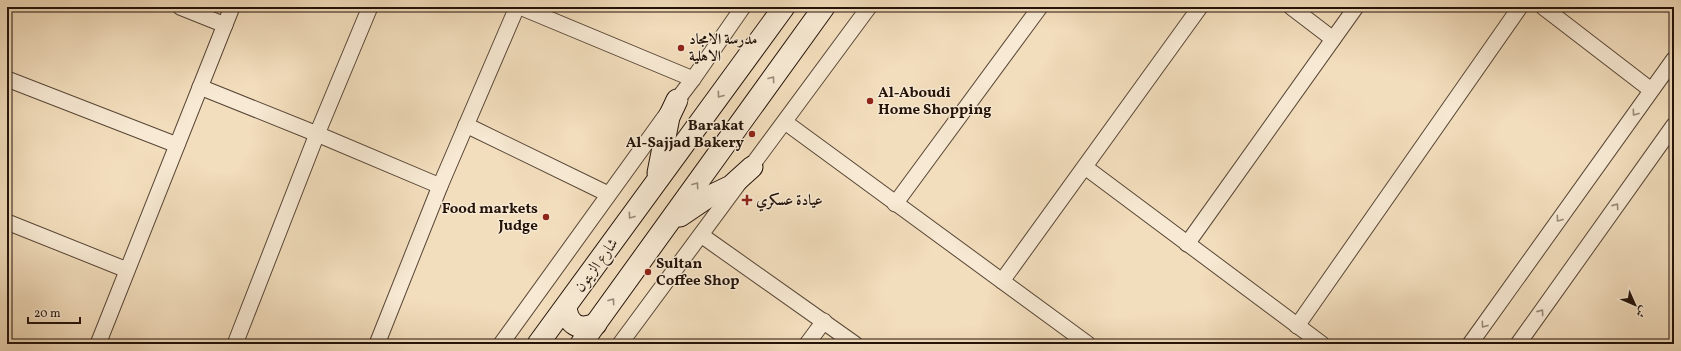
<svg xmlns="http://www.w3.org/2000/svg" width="1681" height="351" viewBox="0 0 1681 351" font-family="Vollkorn,Amiri,serif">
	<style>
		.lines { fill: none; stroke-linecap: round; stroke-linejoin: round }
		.minor-casing { stroke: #584636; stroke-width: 17 }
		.secondary-casing { stroke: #241309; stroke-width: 23 }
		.minor { stroke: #f7e9d3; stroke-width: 15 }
		.secondary { stroke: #f7e9d3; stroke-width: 21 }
		.oneway { stroke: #988978 }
		.poi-dot { fill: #8f2418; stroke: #f7e9d3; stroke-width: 1.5 }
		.labels { text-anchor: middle; stroke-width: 3; stroke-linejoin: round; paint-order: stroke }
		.poi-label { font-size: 15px; font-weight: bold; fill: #241309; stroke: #f7e9d3; text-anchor: start }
		.street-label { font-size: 15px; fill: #241309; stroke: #f7e9d3 }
	</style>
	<rect width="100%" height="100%" fill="#f2ddbc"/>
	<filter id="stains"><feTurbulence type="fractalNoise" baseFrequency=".005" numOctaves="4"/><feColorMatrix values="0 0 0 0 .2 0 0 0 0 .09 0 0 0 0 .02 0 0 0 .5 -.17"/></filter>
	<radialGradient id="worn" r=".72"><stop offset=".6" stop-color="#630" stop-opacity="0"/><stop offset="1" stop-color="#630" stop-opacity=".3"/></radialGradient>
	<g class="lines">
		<!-- minor casing -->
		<g class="minor-casing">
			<g id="minor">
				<polyline points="180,7 225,25"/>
				<polyline points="520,7 693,79"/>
				<polyline points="1291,7 1333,39"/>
				<polyline points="1543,7 1651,90"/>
				<polyline points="7,79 177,145"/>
				<polyline points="200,87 317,134 440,186"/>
				<polyline points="785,122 1088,344"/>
				<polyline points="466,125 608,194"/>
				<polyline points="1085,167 1322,344"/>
				<polyline points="895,204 1040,7"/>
				<polyline points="7,222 127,270"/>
				<polyline points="701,235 855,344"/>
				<polyline points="1187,244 1356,7"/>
				<polyline points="1002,281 1200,7"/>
				<polyline points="1297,326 1520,7"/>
				<polyline points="98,344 232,7"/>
				<polyline points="235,344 317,134 370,7"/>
				<polyline points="377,344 440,186 517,7"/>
				<polyline points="501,344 677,100 693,79 743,7"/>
				<polyline points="620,344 869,7"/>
				<polyline points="807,344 824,321"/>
				<polyline points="1470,344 1674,59"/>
				<polyline points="1518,344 1674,125"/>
			</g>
		</g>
		<!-- secondary casing -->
		<g class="secondary-casing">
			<g id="secondary">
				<polyline points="658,173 669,117 677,100"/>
				<polyline points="680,216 708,197 731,186 752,167"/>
				<path d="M566,307C568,325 579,331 596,324"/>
				<polyline points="538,344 784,7"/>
				<polyline points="581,344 824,7"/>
			</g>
		</g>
		<!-- minor -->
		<use href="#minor" class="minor"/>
		<!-- secondary -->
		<use href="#secondary" class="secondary"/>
	</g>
	<!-- one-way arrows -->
	<defs><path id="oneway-chevron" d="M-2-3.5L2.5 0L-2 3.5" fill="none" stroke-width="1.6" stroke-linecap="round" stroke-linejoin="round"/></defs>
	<g class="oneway">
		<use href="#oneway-chevron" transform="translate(772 79) rotate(-54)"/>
		<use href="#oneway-chevron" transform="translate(720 95) rotate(126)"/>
		<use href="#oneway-chevron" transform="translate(1635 113) rotate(126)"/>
		<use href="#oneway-chevron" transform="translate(696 185) rotate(-54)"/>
		<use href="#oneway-chevron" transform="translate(1616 206) rotate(-55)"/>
		<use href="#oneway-chevron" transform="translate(631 216) rotate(126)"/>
		<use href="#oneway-chevron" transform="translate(1559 219) rotate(126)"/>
		<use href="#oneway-chevron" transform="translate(612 301) rotate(-54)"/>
		<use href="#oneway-chevron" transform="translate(1541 312) rotate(-55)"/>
		<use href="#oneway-chevron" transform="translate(1484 325) rotate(126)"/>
	</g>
	<!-- markers -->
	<g class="poi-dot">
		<circle cx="681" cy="48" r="4"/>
		<circle cx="870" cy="101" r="4"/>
		<circle cx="752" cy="134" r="4"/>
		<path d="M745 194h4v4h4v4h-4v4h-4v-4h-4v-4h4z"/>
		<circle cx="546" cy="217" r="4"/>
		<circle cx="648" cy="272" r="4"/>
	</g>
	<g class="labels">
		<!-- poi labels -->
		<g class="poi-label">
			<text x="689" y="44">مدرسة الامجاد<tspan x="689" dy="17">الاهلية</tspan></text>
			<text x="878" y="97">Al-Aboudi<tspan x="878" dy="17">Home Shopping</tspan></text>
			<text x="744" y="130" text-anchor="end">Barakat<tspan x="744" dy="17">Al-Sajjad Bakery</tspan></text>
			<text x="756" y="205">عيادة عسكري</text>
			<text x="538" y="213" text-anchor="end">Food markets<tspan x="538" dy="17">Judge</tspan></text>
			<text x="656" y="268">Sultan<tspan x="656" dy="17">Coffee Shop</tspan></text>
		</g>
		<!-- street labels -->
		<g class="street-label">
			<text transform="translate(596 265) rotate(-54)" y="5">شارع الزيتون</text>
		</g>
	</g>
	<!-- margin -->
	<rect width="1681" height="351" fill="none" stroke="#f2ddbc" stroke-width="24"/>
	<rect x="8" y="8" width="1665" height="335" fill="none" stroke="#241309" stroke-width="2"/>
	<rect x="12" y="12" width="1657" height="327" fill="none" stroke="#241309"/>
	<!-- north arrow -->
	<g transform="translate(1635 305) rotate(135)" stroke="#f7e9d3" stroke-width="3" paint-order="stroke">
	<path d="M0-3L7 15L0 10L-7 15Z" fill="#241309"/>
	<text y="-6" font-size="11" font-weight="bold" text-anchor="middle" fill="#241309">ش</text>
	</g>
	<!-- scale -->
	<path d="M28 317v6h52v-6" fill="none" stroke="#241309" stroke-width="2"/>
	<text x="34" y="317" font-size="12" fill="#241309" stroke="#f7e9d3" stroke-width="3" paint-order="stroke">20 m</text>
	<rect width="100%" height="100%" filter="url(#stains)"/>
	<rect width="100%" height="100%" fill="url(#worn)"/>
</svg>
